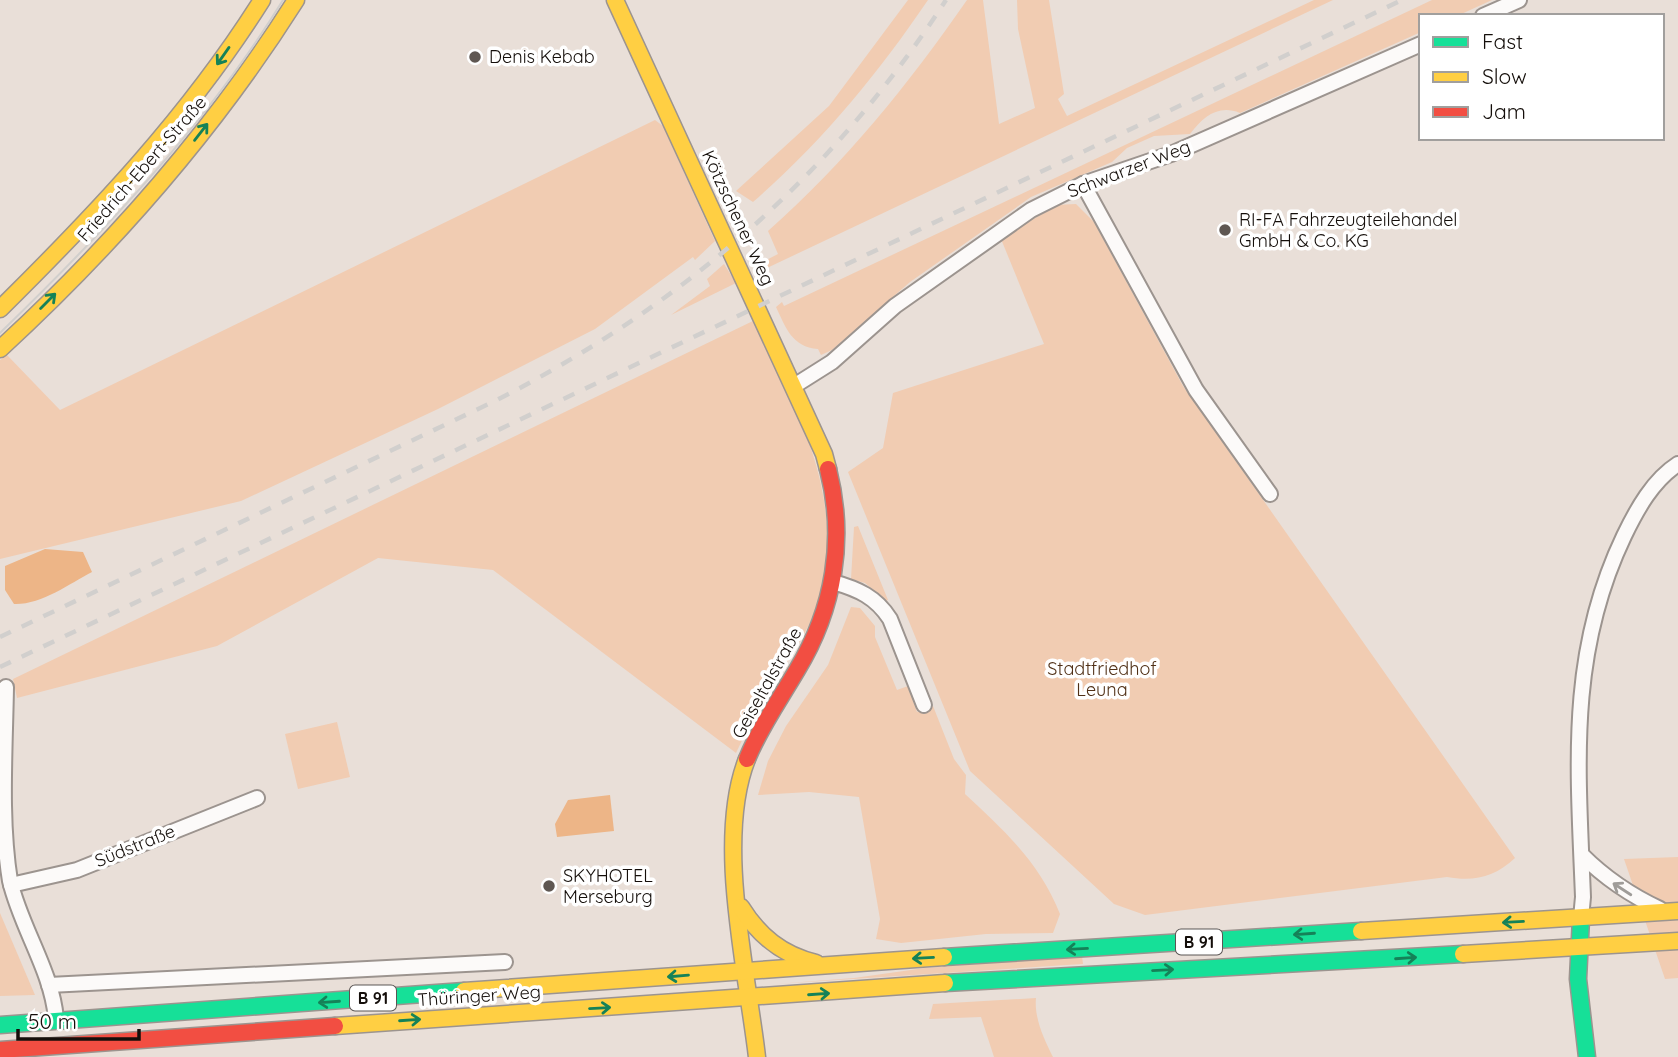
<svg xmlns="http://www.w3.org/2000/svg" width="1678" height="1057" viewBox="0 0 1678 1057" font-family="Quicksand,sans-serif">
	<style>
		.green { fill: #f1ccb2 }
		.water { fill: #edb587 }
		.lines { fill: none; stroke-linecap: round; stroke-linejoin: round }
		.street-casing { stroke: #9c948f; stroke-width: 18 }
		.fast-casing { stroke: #9c948f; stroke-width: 19 }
		.slow-casing { stroke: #9c948f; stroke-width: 19 }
		.jam-casing { stroke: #9c948f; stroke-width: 19 }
		.street { stroke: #fcfaf9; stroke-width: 14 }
		.fast { stroke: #16e098; stroke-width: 16 }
		.slow { stroke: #ffcf43; stroke-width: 16 }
		.jam { stroke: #f24e42; stroke-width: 16 }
		.tram { stroke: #d1cfcd; stroke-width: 2 }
		.rail { stroke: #d1cfcd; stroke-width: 4.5; stroke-dasharray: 12 12; stroke-linecap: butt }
		.oneway { stroke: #158258 }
		.oneway2 { stroke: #9f9c99 }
		.poi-dot { fill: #5f5752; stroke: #fff; stroke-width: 2.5 }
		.labels { text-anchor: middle; stroke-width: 7; stroke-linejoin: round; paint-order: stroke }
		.shield { fill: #fff; stroke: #5a5654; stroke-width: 2 }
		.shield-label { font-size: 16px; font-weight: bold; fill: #140e0a }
		.poi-label { font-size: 18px; fill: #140e0a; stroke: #fff; text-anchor: start }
		.street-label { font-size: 18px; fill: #140e0a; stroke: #fff }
		.park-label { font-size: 18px; fill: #503016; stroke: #fff }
	</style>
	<rect width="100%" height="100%" fill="#e9dfd8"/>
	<!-- green -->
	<g class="green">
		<path d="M908,0H928C877,75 821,143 753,202L736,191L829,106Z"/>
		<path d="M967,0H983L999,124L1035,108L1018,29L1017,0H1049L1064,94L1058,99L1067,116L1314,0H1333L767,268L769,273L760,275L755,266L778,254L768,231C846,162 908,85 967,0Z"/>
		<path d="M1432,0H1492L1457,16H1421V32L1240,113C1218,104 1203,117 1190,134L1154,136L1127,148L1112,162L1031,197L910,282L832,350L821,355L818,349C792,347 786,328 776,307L782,302L784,306Z"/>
		<polygon points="655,120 663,126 715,241 695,260 693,257 595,329 438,409 241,501 0,559 0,360 7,355 60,410"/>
		<path d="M1076,204L1094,222L1183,386L1515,858C1495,877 1474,882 1447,877L1145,915L1114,904L970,771L848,472L883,448L893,393L1044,344L1001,239L1056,205Z"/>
		<polygon points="724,264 736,283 671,315 710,286 707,279"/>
		<path d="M755,320C789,395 831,467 827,551C826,570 825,592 817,609C793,659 759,702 736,753L493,570L378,558L217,646L17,698L13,679Z"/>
		<polygon points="858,526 888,600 886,601 865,583 851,579 854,527"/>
		<path d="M851,607L860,608L875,626V637L897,690L908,686L917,712L933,706L954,759L966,775L965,794C1004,830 1040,863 1060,914L1053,933L986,934L901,943L876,939L880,919L859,797L809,792L758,795L768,761L786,726L828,665Z"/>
		<polygon points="337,722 350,777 298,789 285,734"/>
		<polygon points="1678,857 1678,978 1665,979 1624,859"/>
		<polygon points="0,913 35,995 0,996"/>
		<polygon points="1082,956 1083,964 776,984 854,978 925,968"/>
		<path d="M1036,998C1034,1018 1044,1039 1053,1057H994L981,1017L929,1019L933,1004Z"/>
	</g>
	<!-- water -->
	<g class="water">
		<path d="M45,549L83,552L92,572C69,584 41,605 14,604L5,590V566Z"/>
		<polygon points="610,795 614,831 557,837 555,824 568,800"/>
	</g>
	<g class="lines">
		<!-- street casing -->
		<g class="street-casing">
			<g id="street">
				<polyline points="1483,16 1519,0"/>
				<polyline points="1083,184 1196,390 1270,494"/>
				<polyline points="794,386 832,362 895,306 1031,210 1083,184 1171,154 1421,44"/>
				<path d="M833,582C858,589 876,597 890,619L924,705"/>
				<path d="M6,687C5,751 0,819 10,881C21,928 52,971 56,1019"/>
				<path d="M1582,855C1606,879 1630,895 1660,909"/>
				<polyline points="11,885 77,870 257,798"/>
				<path d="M1581,918L1583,897C1578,768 1567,655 1624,536C1637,509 1653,480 1678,464"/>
				<polyline points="49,985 505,962"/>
			</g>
		</g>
		<!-- fast casing -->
		<g class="fast-casing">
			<g id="fast">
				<polyline points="1581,918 1578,979 1587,1057"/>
				<polyline points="944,957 1361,931"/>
				<polyline points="945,983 1463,954"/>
				<polyline points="0,1025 464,991"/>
			</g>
		</g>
		<!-- slow casing -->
		<g class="slow-casing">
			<g id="slow">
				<polyline points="615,0 824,454 828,469"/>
				<path d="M0,309C97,213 189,116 262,0"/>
				<path d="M0,349C112,246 215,128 296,0"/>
				<path d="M747,759C715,840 747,970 757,1057"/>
				<path d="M741,907C759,936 782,955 816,963"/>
				<polyline points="1361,931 1678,911"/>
				<polyline points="1463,954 1678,941"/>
				<polyline points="464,991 944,957"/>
				<polyline points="335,1026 945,983"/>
			</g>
		</g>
		<!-- jam casing -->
		<g class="jam-casing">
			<g id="jam">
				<path d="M747,759C760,727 780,699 797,670C834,609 846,539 828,469"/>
				<polyline points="0,1050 335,1026"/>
			</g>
		</g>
		<!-- street -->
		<use href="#street" class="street"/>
		<!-- fast -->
		<use href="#fast" class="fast"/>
		<!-- slow -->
		<use href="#slow" class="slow"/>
		<!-- jam -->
		<use href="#jam" class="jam"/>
		<!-- tram -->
		<path class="tram" d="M0,333C104,232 207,124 283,0"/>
		<!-- rail -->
		<g class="rail">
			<path d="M0,637L497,400C684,304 831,177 946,0"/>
			<polyline points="0,667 1402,0"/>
		</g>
	</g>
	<!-- one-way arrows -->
	<defs><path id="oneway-shaft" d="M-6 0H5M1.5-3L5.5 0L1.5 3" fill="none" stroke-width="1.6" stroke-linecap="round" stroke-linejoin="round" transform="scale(1.75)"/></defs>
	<g class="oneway">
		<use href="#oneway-shaft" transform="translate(223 56) rotate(125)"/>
		<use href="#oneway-shaft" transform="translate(201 132) rotate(-52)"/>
		<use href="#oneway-shaft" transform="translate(48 301) rotate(-45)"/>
		<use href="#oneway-shaft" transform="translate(1513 922) rotate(177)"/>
		<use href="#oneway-shaft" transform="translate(1304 934) rotate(176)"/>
		<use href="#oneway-shaft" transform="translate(1077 949) rotate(177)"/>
		<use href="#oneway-shaft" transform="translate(923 958) rotate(177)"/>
		<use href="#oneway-shaft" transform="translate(1406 958) rotate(-4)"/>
		<use href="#oneway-shaft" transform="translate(1163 970) rotate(-3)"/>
		<use href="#oneway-shaft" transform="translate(678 976) rotate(175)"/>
		<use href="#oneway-shaft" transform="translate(819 994) rotate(-4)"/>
		<use href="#oneway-shaft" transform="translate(329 1002) rotate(176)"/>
		<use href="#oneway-shaft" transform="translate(600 1008) rotate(-3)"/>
		<use href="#oneway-shaft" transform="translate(410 1020) rotate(-4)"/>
	</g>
	<use class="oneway2" href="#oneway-shaft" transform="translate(1622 889) rotate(-147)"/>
	<!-- markers -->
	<g class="poi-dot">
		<circle cx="475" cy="57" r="7"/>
		<circle cx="1225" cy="230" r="7"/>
		<circle cx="549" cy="886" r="7"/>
	</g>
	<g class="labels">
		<!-- shield labels -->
		<g class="shield">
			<rect x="1176" y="929.5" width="46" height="25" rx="5"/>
			<rect x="350" y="985.5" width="46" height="25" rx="5"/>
		</g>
		<g class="shield-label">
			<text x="1199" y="948">B 91</text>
			<text x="373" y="1004">B 91</text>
		</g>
		<!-- poi labels -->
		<g class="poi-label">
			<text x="489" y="63">Denis Kebab</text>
			<text x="1239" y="226">RI-FA Fahrzeugteilehandel<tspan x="1239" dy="21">GmbH &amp; Co. KG</tspan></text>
			<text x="563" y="882">SKYHOTEL<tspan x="563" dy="21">Merseburg</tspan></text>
		</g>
		<!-- street labels -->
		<g class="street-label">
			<text transform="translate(142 169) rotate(-49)" y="6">Friedrich-Ebert-Straße</text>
			<text transform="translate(1129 169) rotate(-21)" y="6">Schwarzer Weg</text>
			<text transform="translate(738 218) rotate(65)" y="6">Kötzschener Weg</text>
			<text transform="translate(767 683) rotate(-61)" y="6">Geiseltalstraße</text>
			<text transform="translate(135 846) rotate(-22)" y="6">Südstraße</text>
			<text transform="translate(479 996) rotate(-4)" y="6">Thüringer Weg</text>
		</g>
		<!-- park labels -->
		<g class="park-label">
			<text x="1102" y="675">Stadtfriedhof<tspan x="1102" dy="21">Leuna</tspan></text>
		</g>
	</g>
	<!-- legend -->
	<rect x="1419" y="14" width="245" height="126" fill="#ffffff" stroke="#a19f9d" stroke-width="2"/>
	<rect x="1433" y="37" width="35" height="10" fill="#16e098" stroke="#a19f9d" stroke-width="2"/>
	<text x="1482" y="49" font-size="21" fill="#140e0a">Fast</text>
	<rect x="1433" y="72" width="35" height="10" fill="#ffcf43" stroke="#a19f9d" stroke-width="2"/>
	<text x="1482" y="84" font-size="21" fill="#140e0a">Slow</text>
	<rect x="1433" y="107" width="35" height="10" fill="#f24e42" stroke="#a19f9d" stroke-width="2"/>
	<text x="1482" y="119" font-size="21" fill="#140e0a">Jam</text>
	<!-- scale -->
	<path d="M18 1029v10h121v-10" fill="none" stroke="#140e0a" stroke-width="3.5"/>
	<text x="28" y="1029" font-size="21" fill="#140e0a" stroke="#ffffff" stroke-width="5" paint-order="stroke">50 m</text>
</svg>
